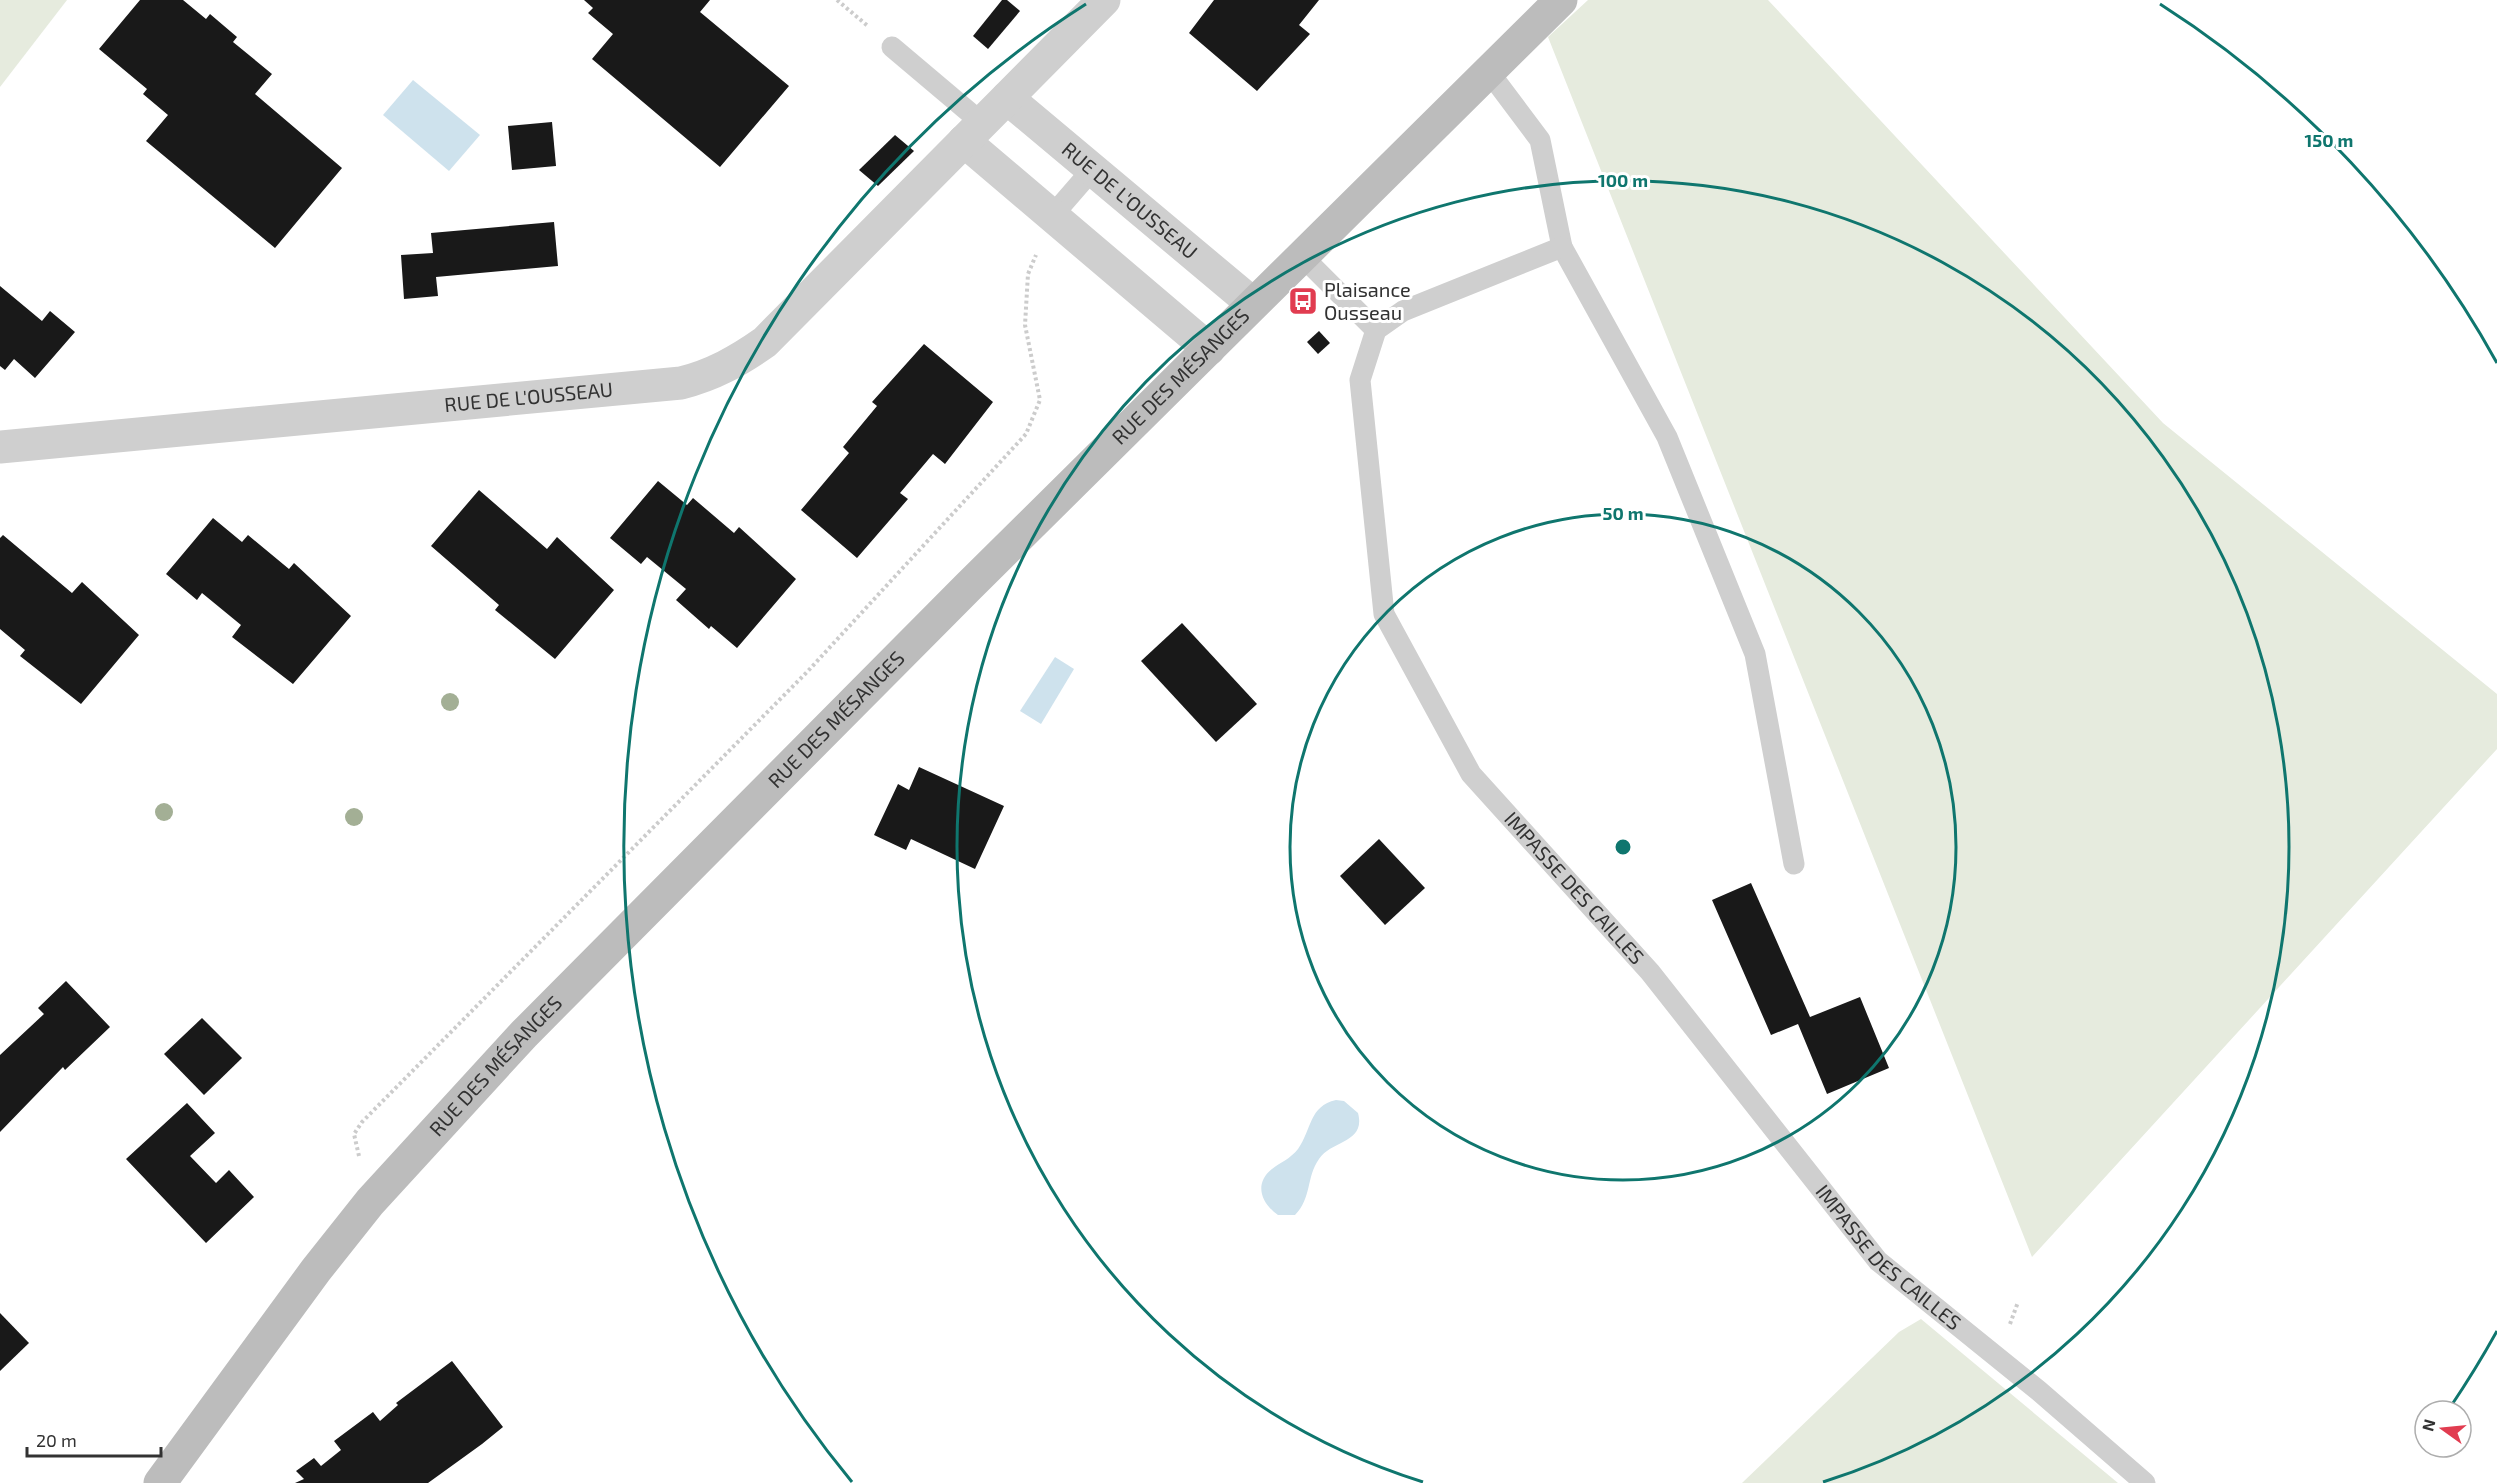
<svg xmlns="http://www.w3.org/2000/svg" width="2497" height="1483" viewBox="0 0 2497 1483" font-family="'Exo 2',sans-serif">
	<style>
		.green { fill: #e6ebde }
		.water { fill: #cee2ed }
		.building { fill: #191919 }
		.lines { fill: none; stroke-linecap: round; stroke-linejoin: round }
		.path { stroke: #ccc; stroke-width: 4; stroke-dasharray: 3 3; stroke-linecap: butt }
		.service { stroke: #cfcfcf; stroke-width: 21 }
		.minor { stroke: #cfcfcf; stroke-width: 33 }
		.secondary { stroke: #bcbcbc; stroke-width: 33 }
		.tree { fill: #a3af95 }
		.ring { fill: none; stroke: #0f766e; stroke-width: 3 }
		.labels { text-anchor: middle; stroke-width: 6; stroke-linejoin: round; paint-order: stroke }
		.street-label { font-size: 20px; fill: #323232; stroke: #fff }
		.poi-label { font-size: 20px; fill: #323232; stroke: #fff; text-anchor: start }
		.centre { fill: #0f766e; stroke: #fff; stroke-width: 3 }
		.ring-label { font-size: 18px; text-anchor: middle; font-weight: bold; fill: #0f766e; stroke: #fff; stroke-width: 6; stroke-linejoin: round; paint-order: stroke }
	</style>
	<rect width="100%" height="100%" fill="#fff"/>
	<!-- green -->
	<g class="green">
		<polygon points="0,0 67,0 0,87"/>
		<polygon points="1588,0 1768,0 2163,423 2497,694 2497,749 2032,1257 1548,37"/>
		<polygon points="1921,1319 2118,1483 1742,1483 1899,1332"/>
	</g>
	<!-- water -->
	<g class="water">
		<polygon points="413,80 480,135 449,171 383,115"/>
		<polygon points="1055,657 1074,669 1041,724 1020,711"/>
		<path d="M1336,1100L1344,1101L1358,1113C1366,1143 1332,1140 1319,1159C1306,1177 1312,1198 1295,1215H1278C1262,1204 1253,1184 1272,1169C1281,1162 1290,1159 1298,1149C1312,1129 1309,1106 1336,1100Z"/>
	</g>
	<!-- building -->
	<g class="building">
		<polygon points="140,0 183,0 206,19 210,14 237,37 233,42 272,74 255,94 342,168 275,248 146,141 168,115 143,94 147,89 99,49"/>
		<polygon points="584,0 710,0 700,12 789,86 720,167 592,59 613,34 588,13 593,8"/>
		<polygon points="1002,0 1007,0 1020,11 988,49 973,36"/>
		<polygon points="1214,0 1319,0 1299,25 1310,34 1257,91 1189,33"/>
		<polygon points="552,122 556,166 512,170 508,126"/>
		<polygon points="895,135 914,151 878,186 859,170"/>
		<polygon points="554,222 558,266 436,277 438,296 404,299 401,255 433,253 431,233"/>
		<polygon points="0,286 42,321 50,311 75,332 35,378 14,359 5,370 0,366"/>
		<polygon points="1319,331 1330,343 1318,354 1307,342"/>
		<polygon points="924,344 993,402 945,464 933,454 900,493 908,499 857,558 801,510 849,453 843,447 877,406 872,402"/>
		<polygon points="658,481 687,505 693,498 734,533 739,527 796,579 737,648 711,626 709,629 676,600 686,589 647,557 641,564 610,538"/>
		<polygon points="479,490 547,549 557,537 614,590 555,659 495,610 499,605 431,546"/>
		<polygon points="213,518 242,542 248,535 289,569 294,563 351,616 293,684 232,637 241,625 202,593 197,600 166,574"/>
		<polygon points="3,535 72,593 82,582 139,635 81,704 20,656 25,650 0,629 0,538"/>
		<polygon points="1182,623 1257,704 1216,742 1141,661"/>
		<polygon points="919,767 1004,806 975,869 911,839 906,850 874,835 898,784 909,790"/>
		<polygon points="1379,839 1425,888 1385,925 1340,876"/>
		<polygon points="1751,883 1810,1017 1860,997 1889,1068 1827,1094 1798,1024 1771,1035 1712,900"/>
		<polygon points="66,981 110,1027 65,1070 63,1067 0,1132 0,1055 44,1014 38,1008"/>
		<polygon points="202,1018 242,1058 204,1095 164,1054"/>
		<polygon points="187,1103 215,1133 190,1156 216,1183 229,1170 254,1197 206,1243 126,1159"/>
		<polygon points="0,1313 29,1343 0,1371"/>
		<polygon points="452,1361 503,1427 482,1444 428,1483 295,1483 304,1479 296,1471 314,1458 321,1466 341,1450 334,1441 373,1412 380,1421 398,1405 396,1403"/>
	</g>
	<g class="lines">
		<!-- path -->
		<g class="path">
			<polyline points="837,0 869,27"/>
			<polyline points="359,1156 354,1134 362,1122 808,671 1026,434 1040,400 1025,325 1028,274 1036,255"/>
			<polyline points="2010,1324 2018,1302"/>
		</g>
		<!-- service -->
		<g class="service">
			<polyline points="892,47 982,123"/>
			<polyline points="1489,72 1540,140 1562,247 1667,437 1755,654 1794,864"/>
			<polyline points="1052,216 1091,171"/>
			<path id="s1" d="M1562,247L1403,311L1376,330L1360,380L1384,614L1471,774L1650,972L1878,1261L2039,1391L2145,1483"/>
			<polyline points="1302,256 1376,330"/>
		</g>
		<!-- minor -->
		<g class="minor">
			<path id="s2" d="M1007,98L1253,304"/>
			<polyline points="964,141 1209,349"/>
			<path id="s3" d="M0,447L681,383C713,375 738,361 765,342L1104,0"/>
		</g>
		<!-- secondary -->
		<path class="secondary" id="s4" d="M160,1483L316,1270L370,1202L524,1034L968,587L1561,0"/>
	</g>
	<!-- trees -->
	<g class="tree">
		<circle cx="450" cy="702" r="9"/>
		<circle cx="164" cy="812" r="9"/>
		<circle cx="354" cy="817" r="9"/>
	</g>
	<!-- distance rings -->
	<g class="ring">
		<circle cx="1623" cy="847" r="333"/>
		<path d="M1423 1482A666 666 0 1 1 1823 1482"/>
		<path d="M2497 1331A999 999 0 0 1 2451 1406M852 1482A999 999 0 0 1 1086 4M2160 4A999 999 0 0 1 2497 363"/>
	</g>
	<!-- icons -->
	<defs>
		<g id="bus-square" transform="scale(1.5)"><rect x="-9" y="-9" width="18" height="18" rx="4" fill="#e13c50" stroke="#fff"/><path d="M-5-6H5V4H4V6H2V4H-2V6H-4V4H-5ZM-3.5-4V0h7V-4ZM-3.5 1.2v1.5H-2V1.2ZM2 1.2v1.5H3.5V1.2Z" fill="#fff"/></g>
	</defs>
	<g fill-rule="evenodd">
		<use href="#bus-square" x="1303" y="301"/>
	</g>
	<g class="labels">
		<!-- street labels -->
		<g class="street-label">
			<text dy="7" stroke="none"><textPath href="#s2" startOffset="160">RUE DE L'OUSSEAU</textPath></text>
			<text dy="7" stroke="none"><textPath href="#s4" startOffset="1508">RUE DES MÉSANGES</textPath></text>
			<text dy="7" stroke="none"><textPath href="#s3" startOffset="531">RUE DE L'OUSSEAU</textPath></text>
			<text dy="7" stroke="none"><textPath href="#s4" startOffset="1022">RUE DES MÉSANGES</textPath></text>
			<text dy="7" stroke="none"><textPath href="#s1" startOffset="828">IMPASSE DES CAILLES</textPath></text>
			<text dy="7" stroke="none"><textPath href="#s4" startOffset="536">RUE DES MÉSANGES</textPath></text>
			<text dy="7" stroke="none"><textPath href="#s1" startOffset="1314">IMPASSE DES CAILLES</textPath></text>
		</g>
		<!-- poi labels -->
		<g class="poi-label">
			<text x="1324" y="297">Plaisance<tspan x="1324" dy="23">Ousseau</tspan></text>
		</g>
	</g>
	<circle cx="1623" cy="847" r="9" class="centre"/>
	<g class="ring-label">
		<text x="2329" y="147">150 m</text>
		<text x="1623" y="187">100 m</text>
		<text x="1623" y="520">50 m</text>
	</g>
	<!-- north arrow -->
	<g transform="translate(2443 1429) rotate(285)"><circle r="28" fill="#ffffff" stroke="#adadad" stroke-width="1.5"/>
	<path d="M0-4.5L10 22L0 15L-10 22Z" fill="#e13c50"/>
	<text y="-9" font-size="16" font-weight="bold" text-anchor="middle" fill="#323232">N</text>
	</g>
	<!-- scale -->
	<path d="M27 1447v9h134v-9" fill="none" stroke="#323232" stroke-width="3"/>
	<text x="36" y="1447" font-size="18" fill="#323232" stroke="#ffffff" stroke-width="4.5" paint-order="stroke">20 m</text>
</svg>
